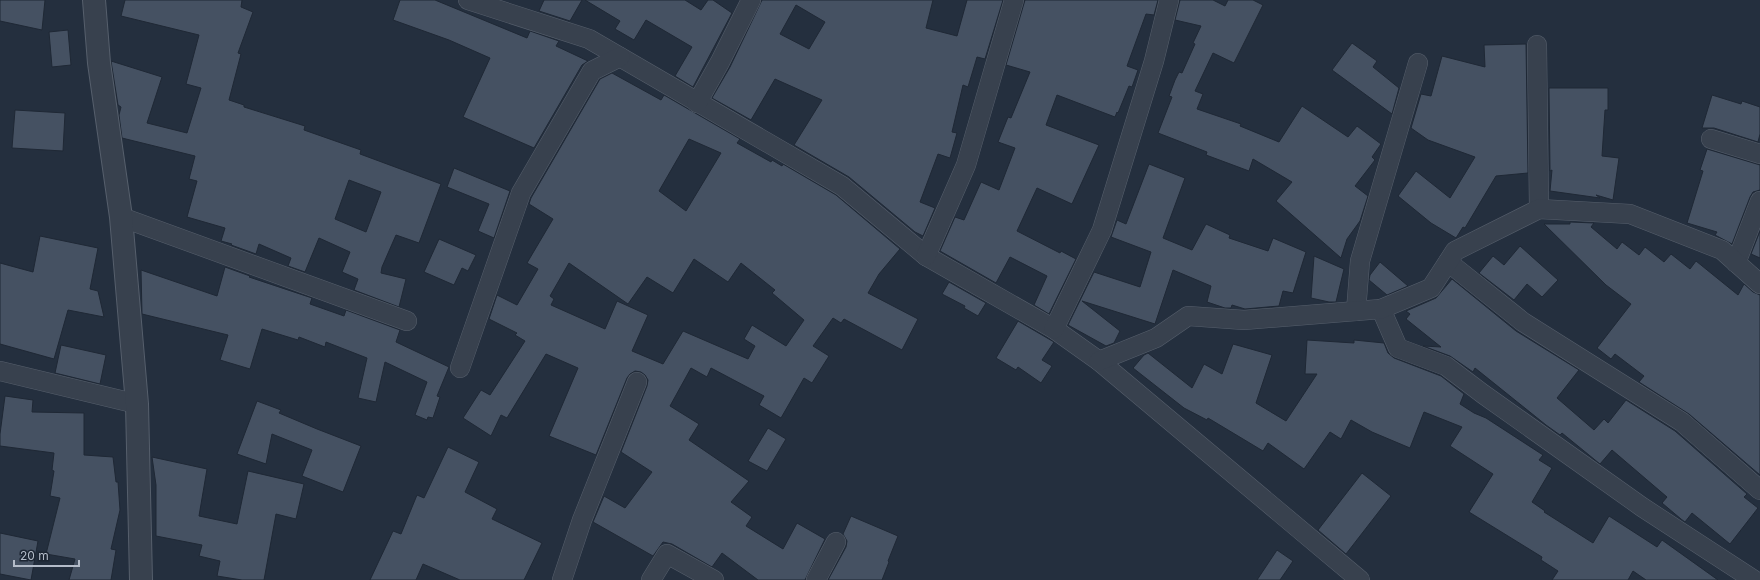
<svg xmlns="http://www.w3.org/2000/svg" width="1760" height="580" viewBox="0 0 1760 580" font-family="Inter,sans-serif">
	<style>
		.building { fill: #455162; stroke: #1f2835; fill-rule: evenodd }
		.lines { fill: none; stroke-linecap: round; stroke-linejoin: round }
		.minor-casing { stroke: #565f6c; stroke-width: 20 }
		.tertiary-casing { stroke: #565f6c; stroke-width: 24 }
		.minor { stroke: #38414e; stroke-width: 19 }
		.tertiary { stroke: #38414e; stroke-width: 22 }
	</style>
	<rect width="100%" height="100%" fill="#242f3e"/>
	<!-- building -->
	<g class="building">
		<polygon points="0,0 45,0 42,30 0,21"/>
		<path d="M125,0H242L241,7L253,12L238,53L241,54L229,100L244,105V107L305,126L304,130L361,150L360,154L441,184L419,243L396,235L382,267L381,273L406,279L399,307L354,290L358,279L342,272L350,252L319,238L305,272L288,266L291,258L259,244L256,254L231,245L232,244L221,241L225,228L187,217L197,181L189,179L195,156L122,138L119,115L121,107L118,105L111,61L162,77L147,123L187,133L201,88L186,84L199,35L121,16ZM349,180L381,192L366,232L335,219Z"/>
		<polygon points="400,0 435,0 527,38 530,31 559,41 556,46 588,61 582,65 534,148 463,117 490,58 449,40 393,20"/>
		<polygon points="544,0 582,0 570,21 539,11"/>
		<polygon points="585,0 685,0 701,10 708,0 713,0 732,13 693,87 675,76 692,47 646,20 634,40 615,29 620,21"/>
		<path d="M762,0H933L926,28L957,36L967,0H1003L985,59L977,57L968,87L963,85L952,132L957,133L950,158L938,154L920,202L935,208L923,236L915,232L849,177L794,145L822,100L775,79L751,120L712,98L730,67ZM796,5L825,22L809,49L780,34Z"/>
		<polygon points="1025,0 1158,0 1154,15 1146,14 1127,66 1138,70 1132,87 1129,86 1118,113 1117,112 1115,117 1057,95 1046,125 1099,145 1072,204 1037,188 1017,231 1060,253 1061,251 1076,259 1049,314 1034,305 1047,276 1010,257 996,283 940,251 955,217 964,220 981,182 999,190 1015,148 998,142 1008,117 1011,118 1030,72 1006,65"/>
		<polygon points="1180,0 1213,0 1225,6 1228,0 1253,0 1263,5 1234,63 1213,53 1195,91 1203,94 1197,109 1241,124 1240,126 1279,142 1302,106 1348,137 1357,126 1381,144 1372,157 1375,160 1355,186 1368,196 1360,221 1347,239 1341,258 1276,201 1292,182 1253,159 1249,171 1206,155 1207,152 1158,133 1172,97 1169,96 1175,80 1179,72 1182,73 1195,44 1193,43 1201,26 1175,20"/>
		<polygon points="68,30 71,65 52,67 49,32"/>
		<polygon points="1352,43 1377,61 1373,67 1399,88 1392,114 1332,70"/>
		<polygon points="1526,44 1528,173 1496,176 1465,228 1463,227 1456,238 1431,223 1398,196 1416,171 1450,198 1475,157 1428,140 1411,128 1421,94 1431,96 1442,56 1485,67 1484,45"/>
		<path d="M612,73L661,100L664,95L740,139L737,143L771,162L772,160L782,166L783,164L836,195L900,249L879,274L868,293L918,319L902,350L844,319L841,323L833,318L813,346L829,356L812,383L804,378L781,418L759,405L764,396L711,368L707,377L691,368L670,406L699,424L689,440L749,481L731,502L752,517L746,526L783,549L797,523L825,539L805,580H758L722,553L712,567L672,544L663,542L653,556L593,522L604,496L625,508L652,472L621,452L647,386L648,380L645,375L641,372L635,371L630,374L627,378L596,455L549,436L578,368L546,354L507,418L501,415L491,436L463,418L481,390L490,395L525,341L515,335L517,333L489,319L497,295L517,305L538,269L527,263L553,219L529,204L531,198L600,79ZM689,139L721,153L686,211L659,191ZM694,259L728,282L741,263L775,290L772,293L804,320L786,346L752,325L744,339L755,346L748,359L683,331L663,364L632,351L648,315L617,301L605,329L551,305L554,299L550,296L569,263L628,304L647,277L673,293Z"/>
		<polygon points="1549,88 1608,88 1608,110 1605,110 1602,156 1619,158 1613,200 1596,195 1600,198 1550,191 1552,170 1550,171"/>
		<polygon points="1712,95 1741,104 1742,101 1760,107 1760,134 1758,142 1714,128 1702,128"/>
		<polygon points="15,110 65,113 63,151 12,148"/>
		<polygon points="1707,149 1760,165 1760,190 1753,192 1750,197 1732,244 1715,235 1717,232 1687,223 1703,171 1700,170"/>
		<polygon points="1149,164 1185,178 1163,238 1192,250 1206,224 1230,235 1229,238 1268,251 1273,238 1306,252 1293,293 1283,291 1279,306 1245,309 1232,305 1231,308 1225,308 1207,302 1211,286 1173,270 1155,324 1082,301 1120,331 1114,343 1106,346 1068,325 1094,272 1140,287 1151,252 1111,237 1117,220 1126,224"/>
		<polygon points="454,168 510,191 494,238 478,231 489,204 447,187"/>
		<polygon points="1570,222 1594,223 1591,227 1617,249 1622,242 1639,255 1645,247 1664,262 1671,254 1690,269 1696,261 1738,295 1744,284 1753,292 1760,295 1760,475 1689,414 1639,382 1644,376 1615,354 1611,359 1597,348 1631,304 1606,285 1544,224 1570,224"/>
		<polygon points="1760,231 1760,258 1751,254"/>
		<polygon points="40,236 98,248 90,289 98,291 104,317 68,310 54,359 0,344 0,263 33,272"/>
		<polygon points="439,239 476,255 468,271 462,268 454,285 424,272"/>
		<polygon points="1520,246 1558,280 1542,297 1527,284 1514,300 1479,273 1493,256 1504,265"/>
		<polygon points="1314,256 1344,269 1336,302 1329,302 1311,298"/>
		<polygon points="1380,262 1408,286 1387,295 1369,280 1370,275"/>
		<polygon points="225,267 250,276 249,277 312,298 310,304 344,316 346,310 400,330 396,342 449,367 437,396 440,397 433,418 428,417 427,420 415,415 427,382 385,362 376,402 358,398 367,358 326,342 325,347 299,337 298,340 262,329 250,369 220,360 228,335 142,314 141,270 217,296"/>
		<polygon points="1452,279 1516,331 1579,370 1557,398 1594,430 1604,419 1608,423 1626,400 1675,431 1747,494 1744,497 1758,508 1730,544 1692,513 1685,522 1681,519 1662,503 1667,497 1612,450 1600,464 1562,433 1560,435 1546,425 1475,368 1473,372 1450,356 1423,346 1441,347 1406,319 1410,314 1406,311 1436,298"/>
		<polygon points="949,282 986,303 978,316 964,308 965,306 942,294"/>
		<polygon points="1018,321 1054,342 1042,360 1052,366 1041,383 1018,367 1016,370 996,358"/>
		<polygon points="1307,340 1354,343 1354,340 1384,343 1388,353 1394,358 1441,376 1464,394 1460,404 1474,413 1486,418 1543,455 1539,460 1552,468 1532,502 1545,511 1544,512 1593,543 1609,516 1657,547 1662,540 1718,580 1646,580 1633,571 1628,580 1552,580 1558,571 1541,560 1542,557 1469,512 1493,474 1450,446 1462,427 1424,412 1410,448 1372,432 1351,420 1341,439 1330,432 1304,469 1268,443 1263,451 1208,418 1207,420 1184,408 1133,368 1144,355 1148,353 1192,388 1204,364 1222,374 1233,344 1272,355 1256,403 1286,421 1317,374 1305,374"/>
		<polygon points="61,345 106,355 100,384 55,373"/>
		<polygon points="5,396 33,400 32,412 84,413 84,455 113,457 116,482 118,482 120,510 111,549 116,550 111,580 69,580 75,559 46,554 60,498 50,496 54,471 52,470 54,453 0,446 0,434"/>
		<polygon points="257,401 281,410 279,413 317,429 361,446 343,492 302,476 312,450 272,434 266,464 237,454"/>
		<polygon points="768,428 786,439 767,471 748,461"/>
		<polygon points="448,447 479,462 465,492 497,509 492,519 542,543 524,580 460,580 423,564 416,580 370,580 393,531 401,534 417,495 424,498"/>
		<polygon points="152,457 207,469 199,516 237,524 248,471 304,484 296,519 276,514 264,580 242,580 217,576 220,561 199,556 202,545 156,536 156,485"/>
		<polygon points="1362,473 1391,496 1346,554 1318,530"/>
		<polygon points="851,516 898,536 888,561 889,562 882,580 828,580 846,547 847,541 843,534"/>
		<polygon points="0,533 38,541 31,580 0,574"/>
		<polygon points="1277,550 1293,561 1280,580 1257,580"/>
	</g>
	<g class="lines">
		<!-- minor casing -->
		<g class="minor-casing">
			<g id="minor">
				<polyline points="468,0 589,39 620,57 842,186 926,256 1054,329 1099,361 1360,580"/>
				<polyline points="1537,45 1539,209"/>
				<polyline points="697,103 720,62 751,0"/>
				<polyline points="1711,139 1760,154"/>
				<polyline points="121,217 407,321"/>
				<polyline points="926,256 966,165 1014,0"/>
				<polyline points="1448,262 1523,322 1682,422 1760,490"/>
				<polyline points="1736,263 1760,201"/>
				<polyline points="1381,309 1398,348 1446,366 1483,394 1642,507 1754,580"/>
				<polyline points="1356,311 1360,261 1418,63"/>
				<polyline points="1054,329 1102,230 1154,61 1169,0"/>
				<polyline points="1099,361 1156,338 1188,316 1244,320 1381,309 1431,288 1455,251 1539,209 1630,214 1722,250 1760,284"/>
				<polyline points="460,368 521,193 592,71 620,57"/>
				<polyline points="0,371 137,404"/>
				<polyline points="562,580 582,520 637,382"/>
				<polyline points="651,580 667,554 714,580"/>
				<polyline points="816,580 836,542"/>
			</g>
		</g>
		<!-- tertiary casing -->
		<g class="tertiary-casing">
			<polyline id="tertiary" points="94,0 99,63 121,217 137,404 141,580"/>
		</g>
		<!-- minor -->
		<use href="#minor" class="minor"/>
		<!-- tertiary -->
		<use href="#tertiary" class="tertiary"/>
	</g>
	<!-- scale -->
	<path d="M14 560v6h65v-6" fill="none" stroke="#b4bcc9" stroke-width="2"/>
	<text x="20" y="560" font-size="12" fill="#b4bcc9" stroke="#1d2633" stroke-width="3" paint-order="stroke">20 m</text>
</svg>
